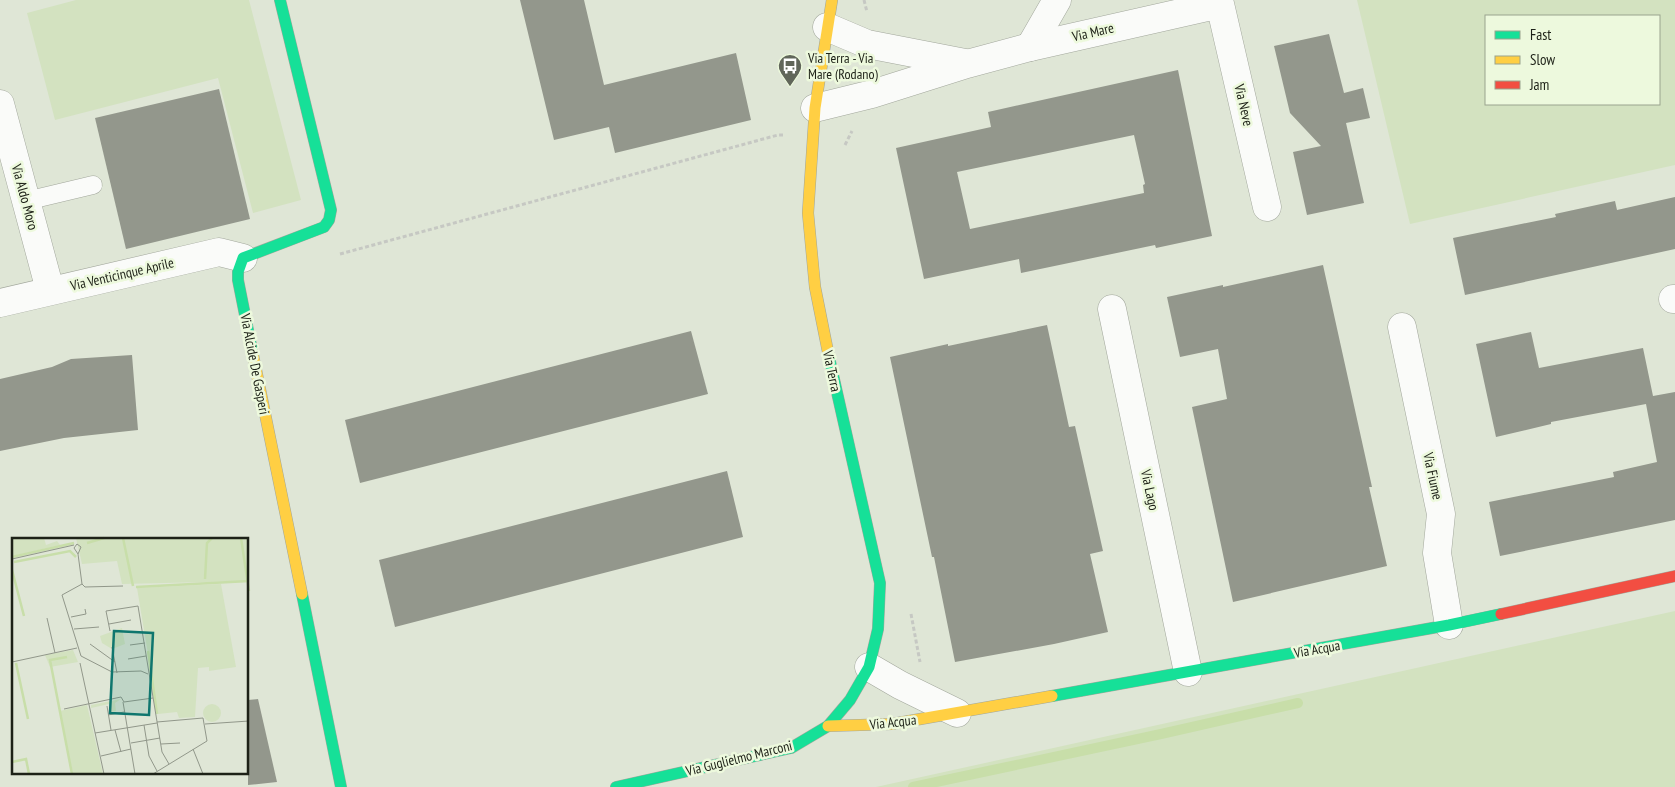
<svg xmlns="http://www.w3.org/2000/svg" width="1675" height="787" viewBox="0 0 1675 787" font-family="'PT Sans Narrow',sans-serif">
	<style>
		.green { fill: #d3e2c0; fill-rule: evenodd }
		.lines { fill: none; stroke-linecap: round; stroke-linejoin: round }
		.stream { stroke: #c8dea9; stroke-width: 10 }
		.building { fill: #93978c; fill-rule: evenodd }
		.lane-casing { stroke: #a2a79c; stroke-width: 19 }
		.street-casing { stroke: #a2a79c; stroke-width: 29 }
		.fast-casing { stroke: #a2a79c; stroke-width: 12 }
		.slow-casing { stroke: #a2a79c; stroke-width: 12 }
		.jam-casing { stroke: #a2a79c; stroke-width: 12 }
		.path { stroke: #c6c8c3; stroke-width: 3; stroke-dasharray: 4 2.5; stroke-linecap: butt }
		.lane { stroke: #fafbf9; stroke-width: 18 }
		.street { stroke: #fafbf9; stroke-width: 28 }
		.fast { stroke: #16e098; stroke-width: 11 }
		.slow { stroke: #ffcf43; stroke-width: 11 }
		.jam { stroke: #f24e42; stroke-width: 11 }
		.labels { text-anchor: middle; stroke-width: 5; stroke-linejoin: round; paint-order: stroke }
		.street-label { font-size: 14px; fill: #1d2117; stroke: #edf9dd }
		.poi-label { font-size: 14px; fill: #1d2117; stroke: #edf9dd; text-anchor: start }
		.inset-river { fill: none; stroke: #c8dea9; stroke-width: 2.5 }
		.inset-road { fill: none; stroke: #91978a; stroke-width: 1 }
		.view { fill: #0f766e; fill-opacity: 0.15; stroke: #0f766e; stroke-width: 2.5 }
		.inset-edge { fill: none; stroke: #1d2117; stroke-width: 2.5 }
	</style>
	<rect width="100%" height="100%" fill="#dfe6d6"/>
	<!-- green -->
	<g class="green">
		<polygon points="76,0 249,0 301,200 253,213 218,78 55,120 27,13"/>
		<path d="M1357,0H1675V165L1410,224ZM1659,16V104H1486V16Z"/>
		<polygon points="1675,611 1675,787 876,787"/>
	</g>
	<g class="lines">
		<!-- stream -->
		<polyline class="stream" points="913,787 1161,734 1298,703"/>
	</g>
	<!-- building -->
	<g class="building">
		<polygon points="520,0 584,0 604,85 736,53 751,120 615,153 609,127 554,140"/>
		<polygon points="1329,34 1344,93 1363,88 1370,118 1346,123 1364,203 1307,215 1293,152 1321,146 1290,113 1274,46"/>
		<path d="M1178,70L1212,236L1156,248L1155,245L1021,273L1019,259L924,279L896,148L991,127L988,112ZM1134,135L1145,184L1143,185L1144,193L970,229L957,172Z"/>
		<polygon points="219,89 250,219 126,249 95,118"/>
		<polygon points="1675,197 1675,249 1465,295 1453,238 1556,217 1555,214 1615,201 1617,210"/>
		<polygon points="1323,265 1372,487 1369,487 1387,566 1233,602 1192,407 1227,399 1218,349 1180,357 1167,297 1223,285 1223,287"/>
		<polygon points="1047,325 1069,427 1075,426 1103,551 1090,554 1108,632 1054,644 955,662 934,557 932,557 890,357 948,344 948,346"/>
		<polygon points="691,331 708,394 360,483 345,420"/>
		<polygon points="1531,332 1539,368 1643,348 1653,396 1675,392 1675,520 1500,556 1489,502 1614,477 1613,472 1657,462 1646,404 1551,422 1551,424 1496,437 1476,344"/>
		<polygon points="132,355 138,430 64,438 0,451 0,379 52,367 71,359"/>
		<polygon points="727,471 743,537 395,627 379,560"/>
		<polygon points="258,699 277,782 248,785 248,700"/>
	</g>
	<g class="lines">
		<!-- lane casing -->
		<g class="lane-casing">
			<polyline id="lane" points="26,201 93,185"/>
		</g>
		<!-- street casing -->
		<g class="street-casing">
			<g id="street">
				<polyline points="827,27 867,44 965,63"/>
				<polyline points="1030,47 1057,0"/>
				<polyline points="0,104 50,290"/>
				<polyline points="815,108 872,94 967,64 1030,47 1220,4 1267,207"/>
				<polyline points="1673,299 1675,299"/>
				<polyline points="0,303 219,252 243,258"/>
				<polyline points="1112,309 1188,672"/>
				<polyline points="1402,327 1441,514 1437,553 1449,625"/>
				<polyline points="869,667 900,685 957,713"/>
			</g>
		</g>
		<!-- fast casing -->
		<g class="fast-casing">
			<g id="fast">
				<polyline points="253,355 238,280 238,272 243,258 324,227 329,220 331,210 280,0"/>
				<polyline points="302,594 341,787"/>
				<polyline points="1052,696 1449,625 1501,614"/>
				<polyline points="616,787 791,748 828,726 850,700 869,667 878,629 880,583 829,357"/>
			</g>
		</g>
		<!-- slow casing -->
		<g class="slow-casing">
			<g id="slow">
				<polyline points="253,355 302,594"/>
				<polyline points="829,357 815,287 808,213 815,108 832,0"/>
				<polyline points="828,726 892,724 1052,696"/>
			</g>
		</g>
		<!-- jam casing -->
		<g class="jam-casing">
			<polyline id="jam" points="1501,614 1675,576"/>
		</g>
		<!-- path -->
		<g class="path">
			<polyline points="864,0 867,12"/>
			<polyline points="845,145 852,131"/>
			<polyline points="340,254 778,135 783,135"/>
			<polyline points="911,614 920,662"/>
		</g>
		<!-- lane -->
		<use href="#lane" class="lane"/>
		<!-- street -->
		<use href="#street" class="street"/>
		<!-- fast -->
		<use href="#fast" class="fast"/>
		<!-- slow -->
		<use href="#slow" class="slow"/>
		<!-- jam -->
		<use href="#jam" class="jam"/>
	</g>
	<!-- icons -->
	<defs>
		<g id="bus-pin" transform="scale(1.25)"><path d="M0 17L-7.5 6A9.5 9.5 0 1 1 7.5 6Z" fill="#61665a" stroke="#edf9dd"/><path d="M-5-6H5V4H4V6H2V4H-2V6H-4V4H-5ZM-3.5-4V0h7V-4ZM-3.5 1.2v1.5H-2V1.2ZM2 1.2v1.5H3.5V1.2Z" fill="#fff"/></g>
	</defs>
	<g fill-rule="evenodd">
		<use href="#bus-pin" x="790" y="66"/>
	</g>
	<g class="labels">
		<!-- street labels -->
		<g class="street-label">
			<text transform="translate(1093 32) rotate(-13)" y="5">Via Mare</text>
			<text transform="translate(1244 105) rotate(77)" y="5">Via Neve</text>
			<text transform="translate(25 197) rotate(75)" y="5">Via Aldo Moro</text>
			<text transform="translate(122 274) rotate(-13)" y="5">Via Venticinque Aprile</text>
			<text transform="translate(255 364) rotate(79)" y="5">Via Alcide De Gasperi</text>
			<text transform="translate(832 371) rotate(78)" y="5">Via Terra</text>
			<text transform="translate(1433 476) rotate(78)" y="5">Via Fiume</text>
			<text transform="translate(1150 490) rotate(78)" y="5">Via Lago</text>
			<text transform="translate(1317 649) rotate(-10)" y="5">Via Acqua</text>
			<text transform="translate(893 722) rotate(-6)" y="5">Via Acqua</text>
			<text transform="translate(739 758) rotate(-14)" y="5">Via Guglielmo Marconi</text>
		</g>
		<!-- poi labels -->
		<g class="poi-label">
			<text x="808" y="63">Via Terra - Via<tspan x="808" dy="16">Mare (Rodano)</tspan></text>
		</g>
	</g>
	<!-- overview -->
	<g transform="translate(12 538)">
		<rect width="236" height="236" fill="#dfe6d6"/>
		<path d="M0,0H32L34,7L45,3L48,7L0,18ZM64,0H236V43L110,46L105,23L70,26ZM209,46L224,129L197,133V129L186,130L183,179L167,180L165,174L146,176L125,50ZM110,90L113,106L100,111L90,105L88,98ZM61,112L66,124L38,129L33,117ZM109,161L103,165L104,173L99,174L97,166L79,170V167ZM191 175a9 9 0 1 1 18 0a9 9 0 1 1-18 0ZM75,167L82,197L91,236H61L48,173Z" fill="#d3e2c0"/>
		<path class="inset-river" d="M111,0L121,48M229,0L237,53M75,5L92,0M0,19L62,5M2,24L58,13L64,19M0,32L12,78M193,41L195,5L200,0M124,49L237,43M136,113L145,176M55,119L38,122L60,236M4,125L16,181M0,224L14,221L17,236"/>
		<path class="inset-road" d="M66,16L69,9L65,6L62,10L66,16L70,46L50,57L69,118L100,134L129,133L136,136M0,21L62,7M70,46L73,49L111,48M59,79L74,76L73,71M35,80L43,115M97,86L119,82M62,91L87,89M98,93L94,73L126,68L150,214L157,226M78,106L103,124M118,107L133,105M100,109L105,135M116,121L134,118M0,124L65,110M68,125L92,236M111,164L123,236M95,168L99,192M52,171L109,159L112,164L141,160M96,177L112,174M193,186L237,183M132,187L137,218L145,233M103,192L109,214M83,195L145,185M119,205L148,200M149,206L168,205M181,211L191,236M89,218L119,211M141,236L195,203L191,180L145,184"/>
		<path class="view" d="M102,93L141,95L137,177L98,175Z"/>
		<rect width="236" height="236" class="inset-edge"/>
	</g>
	<!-- legend -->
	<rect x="1485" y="15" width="175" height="90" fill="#edf9dd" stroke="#9aa38e"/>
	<rect x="1495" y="31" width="25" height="8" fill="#16e098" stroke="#9aa38e"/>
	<text x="1530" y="40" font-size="15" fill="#1d2117">Fast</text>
	<rect x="1495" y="56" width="25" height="8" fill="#ffcf43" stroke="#9aa38e"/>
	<text x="1530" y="65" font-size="15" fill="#1d2117">Slow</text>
	<rect x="1495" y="81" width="25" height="8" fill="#f24e42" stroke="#9aa38e"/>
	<text x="1530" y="90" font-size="15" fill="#1d2117">Jam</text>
</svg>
